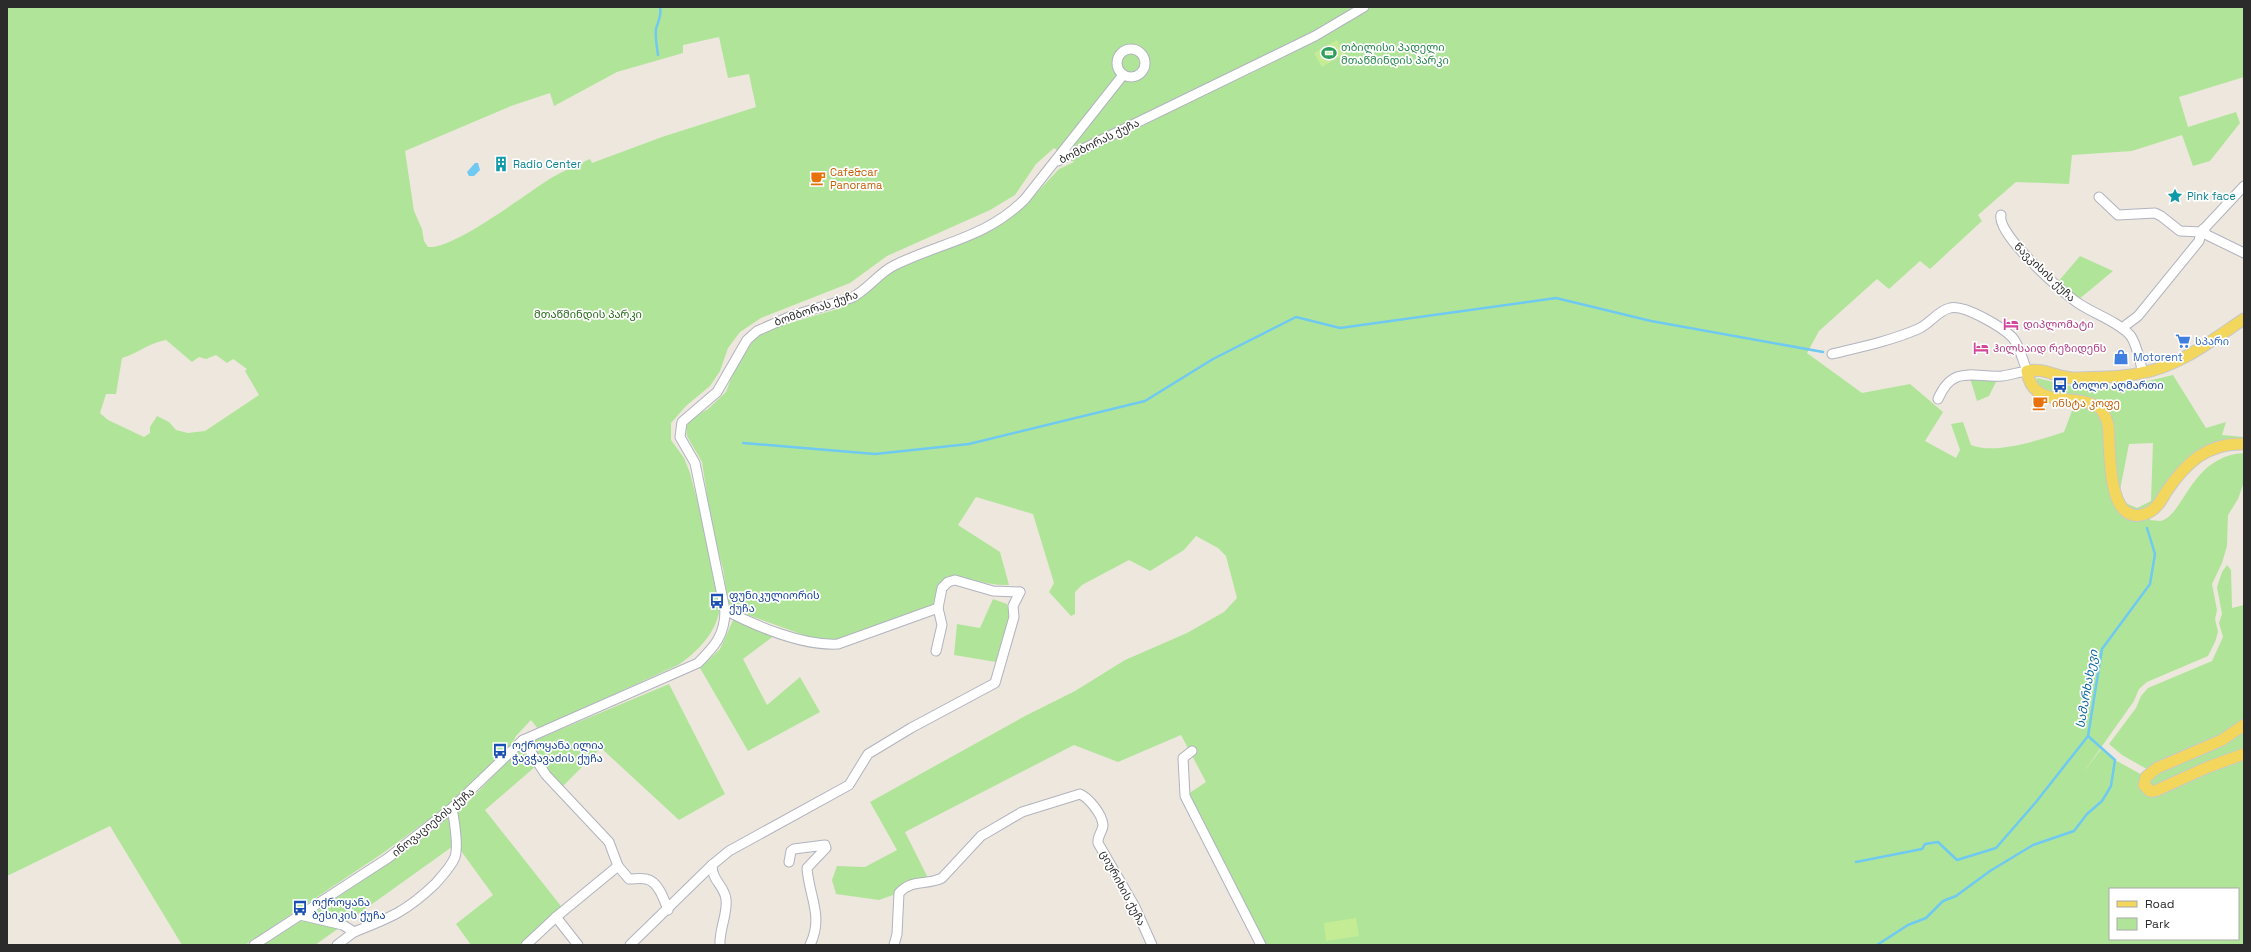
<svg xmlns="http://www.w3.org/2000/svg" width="2251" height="952" viewBox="0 0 2251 952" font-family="'Space Grotesk','Noto Sans Georgian',sans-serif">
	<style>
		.green { fill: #b0e599; fill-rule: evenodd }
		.pitch { fill: #c4ec95 }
		.water { fill: #6fc9f1 }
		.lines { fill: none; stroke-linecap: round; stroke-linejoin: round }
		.stream { stroke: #6fc9f1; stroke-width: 2.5 }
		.minor-casing { stroke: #b1b3bf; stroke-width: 11 }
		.major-casing { stroke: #c8c8c8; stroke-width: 13 }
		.minor { stroke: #fff; stroke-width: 9 }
		.major { stroke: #f3d65c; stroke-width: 11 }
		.labels { text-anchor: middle; stroke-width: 3.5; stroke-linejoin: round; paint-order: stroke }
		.leisure-label { font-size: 11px; fill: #27864d; stroke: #fff; text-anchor: start }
		.street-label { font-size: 11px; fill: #2b2b2b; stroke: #fff }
		.culture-label { font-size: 11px; fill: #0d838f; stroke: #fff; text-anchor: start }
		.food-label { font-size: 11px; fill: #c56008; stroke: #fff; text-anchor: start }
		.park-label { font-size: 11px; fill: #276b19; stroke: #fff }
		.hotel-label { font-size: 11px; fill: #b23c85; stroke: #fff; text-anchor: start }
		.shop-label { font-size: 11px; fill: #366cbe; stroke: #fff; text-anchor: start }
		.transit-label { font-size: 11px; fill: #164399; stroke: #fff; text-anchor: start }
		.water-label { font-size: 12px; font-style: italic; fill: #0b67a0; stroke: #fff }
	</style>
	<rect width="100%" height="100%" fill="#ede7dd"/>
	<!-- green -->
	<g class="green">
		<path d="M7,7H2244V77L2179,97L2188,127L2236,112L2240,123L2210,161L2193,166L2182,135L2132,151L2072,155L2069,184L2016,182L1978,215L1982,221L1930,269L1920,261L1889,289L1877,279L1819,331L1807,353L1862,393L1910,384L1943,412L1925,441L1956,458L1960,450L1951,424L1963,422L1971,445C1995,455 2040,440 2064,432L2078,395H2053L2036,385L2037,378L2074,387L2131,385L2173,375L2206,428L2226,422L2222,435L2244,437V444L2207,451L2152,511L2150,520C2153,520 2157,521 2160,521C2184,517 2190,456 2244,453V482L2238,499L2228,515L2227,546L2222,563L2212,584L2217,610L2215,619L2218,632L2215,642L2208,656L2147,682L2139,689L2134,701L2083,773L2101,749L2115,760L2146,777L2244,725V945H1261L1185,796L1206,782L1181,735L1118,762L1074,745L905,832L930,882L879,900L836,894L832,880L837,866L865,867L897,850L870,802L1025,716L1075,691L1125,660L1187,633L1224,612L1237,598L1226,556L1218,548L1196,536L1184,550L1150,571L1129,560L1082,585L1075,592V614L1071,616L1049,592L1054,583L1033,514L976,497L958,525L1000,552L1009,585C987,586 969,577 948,576L940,585L935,605L835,641H820L729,608L723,569L712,527L702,462L687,436L686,427L692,418L708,409L726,392L735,368L753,341L766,330L841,308L859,299L893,270L1005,222L1027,203L1059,169L1074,162L1054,148L1036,164L1015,195L990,210L887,256L850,283L761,318L740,332L728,348L720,371L710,386L686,406L671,423V440L684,458L690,473C697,501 724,591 719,613C714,635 696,653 678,665L538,729L531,720L516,736L511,746L450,804L383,853L245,945H182L110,826L7,876ZM719,37L728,78L749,74L756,107L662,137L592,163L590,159C577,165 563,171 551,178C527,193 453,250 428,247L424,241L422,229L414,211L405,151L511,106L550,93L554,106L617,72L683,53V45ZM166,340L192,362L199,357L206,359L216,355L227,363L233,359L247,369L245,371L259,395L205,431L188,433L176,430L169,422L157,416L150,427V433L144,437L108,420L100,413L106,394H116L122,358C139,353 148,343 166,340ZM2153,443L2151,501L2137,508L2123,502L2120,490L2129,444ZM2110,889H2238V939H2110Z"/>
		<polygon points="2080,256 2113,271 2078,300 2057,283"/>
		<polygon points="1970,378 1997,380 1989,396 1977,401"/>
		<polygon points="2227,565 2231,570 2232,608 2244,605 2244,723 2152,772 2122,755 2109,744 2136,708 2141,696 2148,688 2212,661 2223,637 2219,623 2222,614 2217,587 2222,572"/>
		<polygon points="993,599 1007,604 1010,618 996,662 954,655 957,624 980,628"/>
		<polygon points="734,618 775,635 743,659 767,705 800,677 820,712 748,751 700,668 720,649"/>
		<polygon points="669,684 725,794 679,820 601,748 562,787 547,772 531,745 533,741"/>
		<polygon points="522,746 536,766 485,810 564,910 526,945 471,945 456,924 493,895 456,844 347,922 313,914 410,848 468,802"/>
		<polygon points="304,919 339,928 315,945 263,945"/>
	</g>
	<!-- pitch -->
	<g class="pitch">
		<polygon points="1337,40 1345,53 1322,67 1314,53"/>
		<polygon points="1356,918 1359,936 1326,941 1324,923"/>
	</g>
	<!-- water -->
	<polygon class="water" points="475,163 478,163 480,170 474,176 469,176 467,172"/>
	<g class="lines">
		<!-- stream -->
		<g class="stream">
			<path d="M658,55C657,47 655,38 656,29C658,21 662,16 660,7"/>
			<polyline points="743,443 875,454 969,444 1145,401 1213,359 1296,317 1340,328 1556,298 1651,321 1823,352"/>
			<polyline points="1856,862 1922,849 1925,844 1938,842 1957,860 1996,848 2036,802 2088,736"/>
			<polyline points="1877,945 1908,925 1926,918 1943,901 1956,896 1990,871 2033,845 2074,831 2087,814 2102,801 2111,786 2115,760 2088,736 2102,649 2150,584 2155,554 2147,528"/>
		</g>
		<!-- minor casing -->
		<g class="minor-casing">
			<g id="minor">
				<circle cx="1131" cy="63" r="14"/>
				<polyline points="1058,161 1315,36 1364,7"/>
				<polyline points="2099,197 2118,215 2155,213 2161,216 2180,231 2201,232"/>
				<path d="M2001,215C1996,234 2062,292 2078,303C2094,314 2117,321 2130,335C2137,344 2140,362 2143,373"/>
				<polyline points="2203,229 2207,235 2244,253"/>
				<polyline points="2122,328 2138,316 2199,241 2201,232 2244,186"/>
				<path d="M1832,354C1861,347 1890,341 1918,329C1930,324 1937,311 1950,308C1964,304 2002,327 2012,337C2019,344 2023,361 2027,371C2019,372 2010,375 2002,376C1974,378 1953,364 1938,399"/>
				<path d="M725,610C756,626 803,646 838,644L938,608"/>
				<polyline points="936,651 942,625 938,608 942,588 948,582 955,580 993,591 1020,592"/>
				<path d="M523,740L546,775L609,842L618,866L629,879C635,879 640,878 646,879C658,881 664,899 668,910"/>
				<polyline points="1192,751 1183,758 1185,796 1261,945"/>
				<path d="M789,862L791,851L794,849L825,845L826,848L807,868C809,897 824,916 810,945"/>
				<path d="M712,865C712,881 724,885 726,899C728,914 719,929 720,945"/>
				<polyline points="300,915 343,925 354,932 337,945"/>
				<polyline points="556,917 578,945"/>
				<path d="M354,932C390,918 407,911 435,884C442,876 451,867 455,857C459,845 454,820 452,808"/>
				<path d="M254,945L388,858L452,808L523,740L698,663C715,646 725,635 725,610L695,463L680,437L682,422L717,392L747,340L757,331L791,316L851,298C868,290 878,273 895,265C942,242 986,238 1025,199L1123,75"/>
				<polyline points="526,945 556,917 618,866"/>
				<polyline points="630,945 712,865 729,851 849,785 868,754 911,728 995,683 1014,617 1013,606 1020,592"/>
				<path d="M894,945L897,934L899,893C913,878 926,886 942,878L981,836L1022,812L1080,794C1089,798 1102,814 1103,825C1103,831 1097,836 1098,843L1135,907L1152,945"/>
			</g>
		</g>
		<!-- major casing -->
		<g class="major-casing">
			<g id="major">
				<path d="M2244,319C2212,340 2180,366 2141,373C2119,378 2097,377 2074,378C2057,378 2044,367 2027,371C2033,412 2078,391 2101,409C2104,414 2107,419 2108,425C2111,446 2105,527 2145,514C2156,510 2161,501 2166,492C2185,464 2207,442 2244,444"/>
				<polyline points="2244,725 2222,740 2157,768 2146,777 2144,785 2150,791 2155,791 2208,767 2244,754"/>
			</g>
		</g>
		<!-- minor -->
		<use href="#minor" class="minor"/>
		<!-- major -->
		<use href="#major" class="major"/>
	</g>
	<!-- icons -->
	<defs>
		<g id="stadium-bare" transform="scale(1.2)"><path d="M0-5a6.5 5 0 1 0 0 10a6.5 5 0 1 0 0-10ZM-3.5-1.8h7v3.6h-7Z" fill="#2e9e5b" stroke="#fff" stroke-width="2.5" paint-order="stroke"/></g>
		<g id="building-bare" transform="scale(1.2)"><path d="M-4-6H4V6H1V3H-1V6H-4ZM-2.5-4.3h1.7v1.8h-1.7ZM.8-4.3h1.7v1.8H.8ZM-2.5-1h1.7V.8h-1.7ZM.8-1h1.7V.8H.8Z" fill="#0f9aa8" stroke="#fff" stroke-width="2.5" paint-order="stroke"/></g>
		<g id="cafe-bare" transform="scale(1.2)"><path d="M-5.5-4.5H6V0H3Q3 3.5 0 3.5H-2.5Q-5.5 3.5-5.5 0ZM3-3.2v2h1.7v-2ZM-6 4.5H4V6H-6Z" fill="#e8710a" stroke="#fff" stroke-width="2.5" paint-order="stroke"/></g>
		<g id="sight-bare" transform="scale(1.2)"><path d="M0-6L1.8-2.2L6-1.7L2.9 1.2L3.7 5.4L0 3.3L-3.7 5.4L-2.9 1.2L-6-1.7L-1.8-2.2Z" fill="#0f9aa8" stroke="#fff" stroke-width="2.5" paint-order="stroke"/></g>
		<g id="hotel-bare" transform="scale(1.2)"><path d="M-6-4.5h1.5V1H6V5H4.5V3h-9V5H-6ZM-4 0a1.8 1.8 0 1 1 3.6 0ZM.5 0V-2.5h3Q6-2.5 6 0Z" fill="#d1479c" stroke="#fff" stroke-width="2.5" paint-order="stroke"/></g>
		<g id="supermarket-bare" transform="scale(1.2)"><path d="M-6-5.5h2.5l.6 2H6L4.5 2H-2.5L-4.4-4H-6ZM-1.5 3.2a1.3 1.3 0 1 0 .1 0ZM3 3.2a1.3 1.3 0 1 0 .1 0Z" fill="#3f7fe0" stroke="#fff" stroke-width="2.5" paint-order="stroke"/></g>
		<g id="shop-bare" transform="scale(1.2)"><path d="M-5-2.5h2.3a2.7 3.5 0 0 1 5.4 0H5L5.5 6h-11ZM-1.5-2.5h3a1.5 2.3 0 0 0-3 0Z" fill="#3f7fe0" stroke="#fff" stroke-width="2.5" paint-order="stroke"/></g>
		<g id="bus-bare" transform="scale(1.2)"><path d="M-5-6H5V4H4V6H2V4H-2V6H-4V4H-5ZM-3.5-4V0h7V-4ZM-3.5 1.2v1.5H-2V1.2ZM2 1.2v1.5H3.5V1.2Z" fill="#1a4fb4" stroke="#fff" stroke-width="2.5" paint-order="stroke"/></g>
	</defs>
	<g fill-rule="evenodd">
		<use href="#stadium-bare" x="1329" y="53"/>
		<use href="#building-bare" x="501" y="164"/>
		<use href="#cafe-bare" x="818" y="178"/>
		<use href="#sight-bare" x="2175" y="196"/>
		<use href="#hotel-bare" x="2011" y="324"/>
		<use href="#supermarket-bare" x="2183" y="341"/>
		<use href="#hotel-bare" x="1981" y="348"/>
		<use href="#shop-bare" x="2121" y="357"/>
		<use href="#bus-bare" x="2060" y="385"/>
		<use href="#cafe-bare" x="2040" y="403"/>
		<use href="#bus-bare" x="717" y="601"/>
		<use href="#bus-bare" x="500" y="751"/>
		<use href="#bus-bare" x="300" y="908"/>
	</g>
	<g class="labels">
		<!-- leisure labels -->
		<g class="leisure-label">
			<text x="1341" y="51">თბილისი პადელი<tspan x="1341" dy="13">მთაწმინდის პარკი</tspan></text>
		</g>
		<!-- street labels -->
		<g class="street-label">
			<text transform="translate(1099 141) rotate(-26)" y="4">ბომბორას ქუჩა</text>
			<text transform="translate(2045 272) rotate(44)" y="4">წავკისის ქუჩა</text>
			<text transform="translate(816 308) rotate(-19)" y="4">ბომბორას ქუჩა</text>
			<text transform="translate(433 822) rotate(-39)" y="4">ინოვაციების ქუჩა</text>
			<text transform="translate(1123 888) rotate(62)" y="4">ციურიხის ქუჩა</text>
		</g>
		<!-- culture labels -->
		<g class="culture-label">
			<text x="513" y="168">Radio Center</text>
			<text x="2187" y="200">Pink face</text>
		</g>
		<!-- food labels -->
		<g class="food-label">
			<text x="830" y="176">Cafe&amp;car<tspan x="830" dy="13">Panorama</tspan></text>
			<text x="2052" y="407">ინსტა კოფე</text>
		</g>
		<!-- park labels -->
		<g class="park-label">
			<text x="588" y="318">მთაწმინდის პარკი</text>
		</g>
		<!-- hotel labels -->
		<g class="hotel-label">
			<text x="2023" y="328">დიპლომატი</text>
			<text x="1993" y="352">ჰილსაიდ რეზიდენს</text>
		</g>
		<!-- shop labels -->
		<g class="shop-label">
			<text x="2195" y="345">სპარი</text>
			<text x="2133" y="361">Motorent</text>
		</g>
		<!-- transit labels -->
		<g class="transit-label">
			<text x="2072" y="389">ბოლო აღმართი</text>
			<text x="729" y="599">ფუნიკულიორის<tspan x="729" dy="13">ქუჩა</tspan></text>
			<text x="512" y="749">ოქროყანა ილია<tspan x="512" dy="13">ჭავჭავაძის ქუჩა</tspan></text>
			<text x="312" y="906">ოქროყანა<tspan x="312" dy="13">ბესიკის ქუჩა</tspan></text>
		</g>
		<!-- water labels -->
		<g class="water-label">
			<text transform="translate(2087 689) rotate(-80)" y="4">სამარხახევი</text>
		</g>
	</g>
	<!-- border -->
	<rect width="2251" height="952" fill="none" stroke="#2b2b2b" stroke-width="16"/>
	<!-- legend -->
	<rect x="2109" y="888" width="130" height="52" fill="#ffffff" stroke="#aaaaaa"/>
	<rect x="2117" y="901" width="20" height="6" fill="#f3d65c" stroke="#aaaaaa"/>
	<text x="2145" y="908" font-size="12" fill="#2b2b2b">Road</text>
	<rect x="2117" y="918" width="20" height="12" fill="#b0e599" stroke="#aaaaaa"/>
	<text x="2145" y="928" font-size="12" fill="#2b2b2b">Park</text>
</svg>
